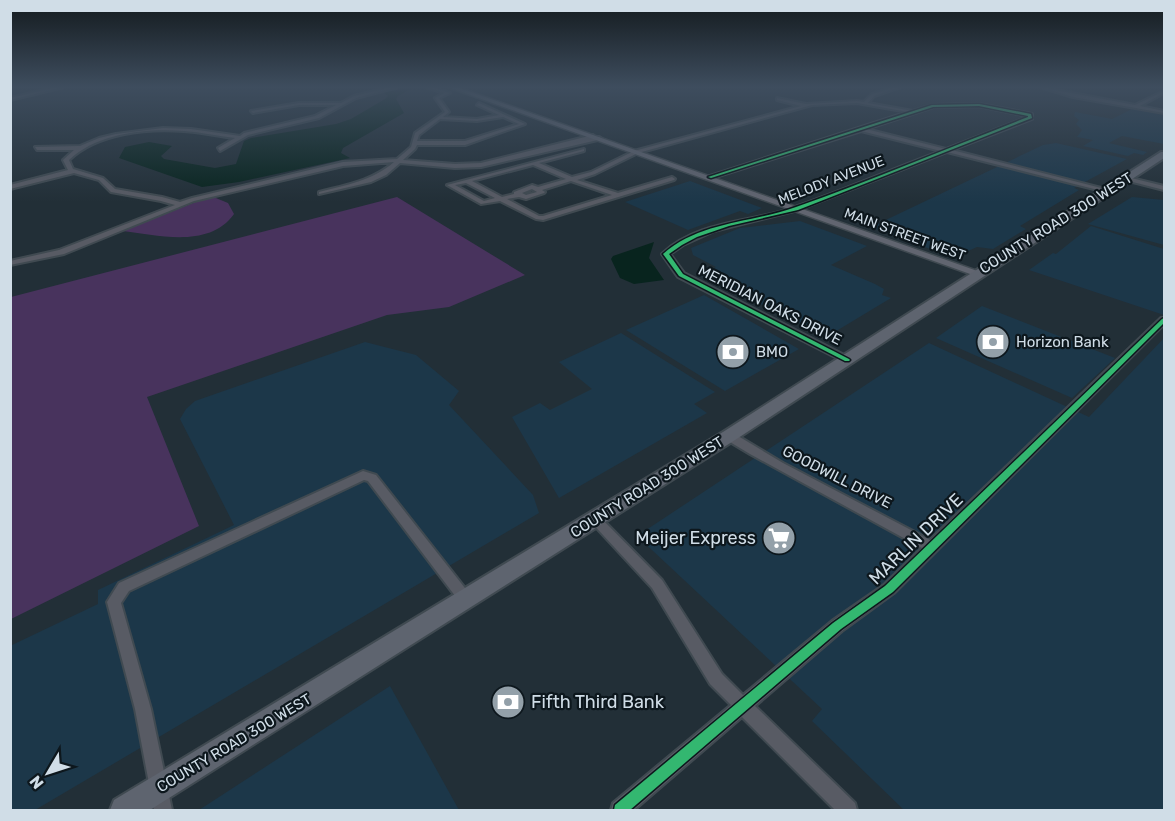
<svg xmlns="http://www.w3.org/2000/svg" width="1175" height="821" viewBox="0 0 1175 821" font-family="Rubik,sans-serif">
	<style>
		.built { fill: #1c3749 }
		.green { fill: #48335d }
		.water { fill: #08241e }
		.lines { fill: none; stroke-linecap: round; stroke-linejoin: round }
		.street-casing { stroke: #404a51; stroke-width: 4 }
		.secondary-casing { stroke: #404a51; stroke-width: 3 }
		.primary-casing { stroke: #404a51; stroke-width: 4 }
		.street { fill: #585b64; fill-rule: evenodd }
		.secondary { fill: #616570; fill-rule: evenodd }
		.primary { fill: #5e646f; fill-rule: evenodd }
		.cycleway-casing { stroke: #0d171d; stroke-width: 3 }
		.cycleway { fill: #33b770; fill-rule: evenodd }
		.labels { text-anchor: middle; stroke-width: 4.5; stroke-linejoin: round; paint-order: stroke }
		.far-street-label { font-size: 14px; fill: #d0dde7; stroke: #0d171d }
		.street-label { font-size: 15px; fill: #d0dde7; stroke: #0d171d }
		.poi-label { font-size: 15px; fill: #d0dde7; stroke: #0d171d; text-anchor: start }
		.near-poi-label { font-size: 18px; fill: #d0dde7; stroke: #0d171d; text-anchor: end }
		.near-street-label { font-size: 18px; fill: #d0dde7; stroke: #0d171d }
	</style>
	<rect width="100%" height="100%" fill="#222f37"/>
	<!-- built -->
	<g class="built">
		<polygon points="1132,109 1164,115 1164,144 1122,136 1109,143 1147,152 1143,155 1134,153 1128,156 1083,146 1093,140 1077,137 1082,130 1076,124 1079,120 1074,116 1075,112 1112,119"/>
		<polygon points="1056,143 1127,159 1074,188 1079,190 1020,226 1026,229 993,249 977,247 966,252 943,247 933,250 871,227 1043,145"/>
		<polygon points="690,181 762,208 748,214 740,211 688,230 625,202"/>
		<polygon points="1132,197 1164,200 1164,245 1088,224"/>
		<polygon points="800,221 867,246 831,265 875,284 884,289 882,295 891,298 833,333 824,329 819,332 698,274 716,267 693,255 691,248 740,228"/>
		<polygon points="1091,226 1164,249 1164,315 1029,270 1053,253 1056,254"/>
		<polygon points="704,295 799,349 725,391 626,330"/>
		<polygon points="982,306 1115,358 1072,398 936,338"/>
		<polygon points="621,333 715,392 694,404 707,413 559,498 512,417 540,403 550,410 592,389 559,362"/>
		<polygon points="1164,338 1164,810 904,810 812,721 822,709 637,536 929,343 1089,417"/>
		<polygon points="365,342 416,355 459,391 449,405 533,495 539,513 35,810 11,810 10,646 98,604 98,590 234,525 180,419 186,409 195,401"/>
		<polygon points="390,686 459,810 199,810"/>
	</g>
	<!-- green -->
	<g class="green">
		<path d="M211,196L228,203L234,214C209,249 158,235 122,231Z"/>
		<polygon points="397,197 525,275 449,307 387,315 147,397 199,526 11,619 11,297"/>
	</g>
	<!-- water -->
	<g class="water">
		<polygon points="412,88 398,96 396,99 404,113 343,148 341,153 350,158 239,182 202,187 119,158 125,147 149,142 172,146 161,156 164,159 215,168 236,164 244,141 251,138 336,124 351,119 385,99 388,96 383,92"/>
		<polygon points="654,242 649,258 664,280 634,284 620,278 611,259 613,256"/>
	</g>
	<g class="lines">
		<!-- street casing -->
		<g class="street-casing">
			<g id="street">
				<polygon points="57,87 64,87 10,100 10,98"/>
				<path d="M391,87H398L356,98L319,118L248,135L220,151L218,148L235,138C218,136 201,132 184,131C147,128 97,133 69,160L73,169L103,178L115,189L162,197L180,202L192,198L343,162L397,159L411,147L415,133L445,112L435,98L444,93L426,87H432L450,93L439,98L449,112L443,117L477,119L499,115L477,105L479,103L525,124L465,145H417L415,149L403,160L455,164L481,163L593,135L595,138L590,139L599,137L602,139L481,167L455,168L400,163L386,175L371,182L319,194V192C346,185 372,181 394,162L343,166L194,201L64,254L10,265V261L59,250L175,205L161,201L111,192L99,180L74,173L10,189V185L68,170L63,160L74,150H37L35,147L80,146L99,138L116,134L163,128L191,129L240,136L244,133L315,116L336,105H299L253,113L251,111L299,103H341L354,96ZM503,117L519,124L465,141H417L419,135L440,119L477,121Z"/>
				<path d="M895,87H901L874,96L868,103L913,111L933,105L979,104L1032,114V119L952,150L1113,191L1110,193L947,152L798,210L714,231L683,245L670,254L684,273L850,358L852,360L850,362L847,363L678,277L662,254C698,220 752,223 795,207C844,190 893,169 941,151L861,131L712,178L707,177L908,112L857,103L812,105L638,153L595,174L577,180L618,193L672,177L675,179L674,180L543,220L536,219L500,201L481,204L447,185L584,149V151L539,163L572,177L591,172L634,151L801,106L777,100V98L806,104L857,101L864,102L872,94ZM979,106L1028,116V117L946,149L866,129L933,107ZM533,165L566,179L538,187L532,185L514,192V194L502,197L472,181ZM571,181L612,195L543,216H539L507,199L519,197L526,199L544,193L545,192L542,190ZM466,183L495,198L484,201L455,185ZM532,189L537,192L526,195L522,193Z"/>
				<polygon points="1040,87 1135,105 1164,91 1164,93 1140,106 1164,111 1164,113 1073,97"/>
				<polygon points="1127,177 1164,186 1164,190 1125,180 1125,178"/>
				<polygon points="1161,318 1164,318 1164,324 894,593 842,631 755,706 855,803 857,810 835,810 742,717 634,810 611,810 613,803 731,705 710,684 652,588 591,522 589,519 591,516 595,514 599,516 662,580 722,674 743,695 832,621 884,585 922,548 750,454 725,439 723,436 725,433 733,433 783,463 930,540"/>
				<polygon points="363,471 376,475 472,597 474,601 472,605 467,607 462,605 368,481 364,480 129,591 121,603 151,709 172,810 154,810 135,709 107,602 119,583"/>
			</g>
		</g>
		<!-- secondary casing -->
		<g class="secondary-casing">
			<polygon id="secondary" points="448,87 457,87 983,273 981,275 973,275"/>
		</g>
		<!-- primary casing -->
		<g class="primary-casing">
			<polygon id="primary" points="1161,152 1164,152 1164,158 735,440 150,810 110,810 114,800 723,432"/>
		</g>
		<!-- street -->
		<use href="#street" class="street"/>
		<!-- secondary -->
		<use href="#secondary" class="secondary"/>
		<!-- primary -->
		<use href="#primary" class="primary"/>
		<!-- cycleway casing -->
		<g class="cycleway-casing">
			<g id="cycleway">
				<path d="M979,104L1031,114L1032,118L798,210L729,226L697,237L682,245L669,254L683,274L849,359L850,360L849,361H845L679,276L663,254C700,221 752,223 796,207C874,179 951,147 1028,117V116L979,106L933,107L711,178L708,177L932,105Z"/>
				<polygon points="1164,318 1164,323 893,592 841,629 630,810 614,810 615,805 833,623 885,586 1162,319"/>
			</g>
		</g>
		<!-- cycleway -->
		<use href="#cycleway" class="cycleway"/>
	</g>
	<!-- sky -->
	<linearGradient id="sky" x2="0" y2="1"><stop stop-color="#131a1e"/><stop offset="0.43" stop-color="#3e4d5e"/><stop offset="1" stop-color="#3e4d5e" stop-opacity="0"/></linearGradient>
	<rect width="1175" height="202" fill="url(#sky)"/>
	<!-- icons -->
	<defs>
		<g id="bank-disc" transform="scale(1.725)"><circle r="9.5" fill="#93a0a9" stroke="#0d171d"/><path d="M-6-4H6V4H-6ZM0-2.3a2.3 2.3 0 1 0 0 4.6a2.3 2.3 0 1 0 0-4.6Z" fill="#fff"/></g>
		<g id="supermarket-disc" transform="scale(1.725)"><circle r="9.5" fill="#93a0a9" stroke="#0d171d"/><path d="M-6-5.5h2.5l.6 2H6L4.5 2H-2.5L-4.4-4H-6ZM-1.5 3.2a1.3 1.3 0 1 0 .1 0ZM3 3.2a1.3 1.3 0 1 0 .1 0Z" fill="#fff"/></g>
	</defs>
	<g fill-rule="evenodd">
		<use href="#bank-disc" x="993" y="342"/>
		<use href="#bank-disc" x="733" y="352"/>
		<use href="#supermarket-disc" x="779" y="538"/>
		<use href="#bank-disc" x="508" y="702"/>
	</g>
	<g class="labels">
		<!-- far-street labels -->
		<g class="far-street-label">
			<text transform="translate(831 180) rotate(-21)" y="5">MELODY AVENUE</text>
			<text transform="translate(905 234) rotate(20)" y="5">MAIN STREET WEST</text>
		</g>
		<!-- street labels -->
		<g class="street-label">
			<text transform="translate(1056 223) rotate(-32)" y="5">COUNTY ROAD 300 WEST</text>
			<text transform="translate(770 305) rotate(27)" y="5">MERIDIAN OAKS DRIVE</text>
			<text transform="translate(837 477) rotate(27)" y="5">GOODWILL DRIVE</text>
			<text transform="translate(647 487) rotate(-32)" y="5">COUNTY ROAD 300 WEST</text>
			<text transform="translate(234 743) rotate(-31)" y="5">COUNTY ROAD 300 WEST</text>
		</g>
		<!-- poi labels -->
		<g class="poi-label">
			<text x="1016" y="347">Horizon Bank</text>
			<text x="756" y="357">BMO</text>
		</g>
		<!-- near-poi labels -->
		<g class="near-poi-label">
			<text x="756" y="544">Meijer Express</text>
			<text x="531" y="708" text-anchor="start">Fifth Third Bank</text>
		</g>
		<!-- near-street labels -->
		<g class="near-street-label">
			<text transform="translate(916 539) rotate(-44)" y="6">MARLIN DRIVE</text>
		</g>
	</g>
	<!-- border -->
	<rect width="1175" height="821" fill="none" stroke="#d0dde7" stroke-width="24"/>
	<!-- north arrow -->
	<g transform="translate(48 773) rotate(231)" stroke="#0d171d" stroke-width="4.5" paint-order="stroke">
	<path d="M0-4.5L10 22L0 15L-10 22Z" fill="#d0dde7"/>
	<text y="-9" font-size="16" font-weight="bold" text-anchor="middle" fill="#d0dde7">N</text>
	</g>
</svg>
